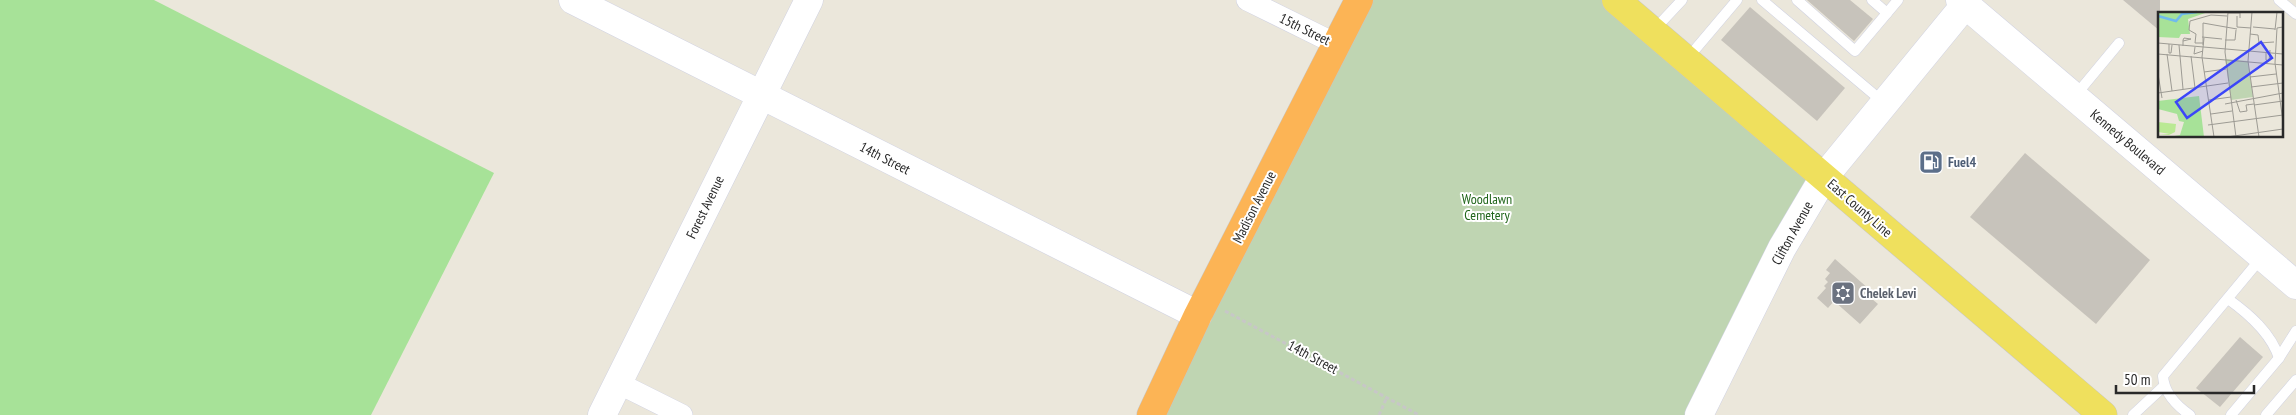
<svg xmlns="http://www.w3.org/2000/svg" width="2296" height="415" viewBox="0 0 2296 415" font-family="'PT Sans Narrow',sans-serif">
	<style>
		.green { fill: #a7e298 }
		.cemetery { fill: #bfd5b2 }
		.building { fill: #c7c3bb }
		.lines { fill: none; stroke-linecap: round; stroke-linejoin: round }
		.lane-casing { stroke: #d0d2e2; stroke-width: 11 }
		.street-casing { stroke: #d0d2e2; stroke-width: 22 }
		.secondary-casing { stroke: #d0d2e2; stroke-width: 29 }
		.primary-casing { stroke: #c7c7c7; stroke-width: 29 }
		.highway-casing { stroke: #c7c7c7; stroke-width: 29 }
		.path { stroke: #c7c7c7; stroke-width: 3; stroke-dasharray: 4 2.5; stroke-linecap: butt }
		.lane { stroke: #fff; stroke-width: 10 }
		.street { stroke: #fff; stroke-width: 21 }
		.secondary { stroke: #fff; stroke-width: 28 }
		.primary { stroke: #efe05d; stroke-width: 28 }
		.highway { stroke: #fcb455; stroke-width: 28 }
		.labels { text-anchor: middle; stroke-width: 4; stroke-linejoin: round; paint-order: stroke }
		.street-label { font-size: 14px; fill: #292929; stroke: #fff }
		.service-label { font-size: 14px; font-weight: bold; fill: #4e5e75; stroke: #fff; text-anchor: start }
		.park-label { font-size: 14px; fill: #20651a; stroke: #fff }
		.worship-label { font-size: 14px; font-weight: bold; fill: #5b616d; stroke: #fff; text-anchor: start }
		.inset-river { fill: none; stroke: #6fbbed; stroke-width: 2.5 }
		.inset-road { fill: none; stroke: #9d9b94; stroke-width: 1 }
		.view { fill: #3c46f8; fill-opacity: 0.15; stroke: #3c46f8; stroke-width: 2.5 }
		.inset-edge { fill: none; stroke: #292929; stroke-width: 2.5 }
	</style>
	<rect width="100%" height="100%" fill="#ebe7db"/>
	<!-- green -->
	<polygon class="green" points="0,0 154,0 494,173 371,415 0,415"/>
	<!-- cemetery -->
	<polygon class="cemetery" points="1359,0 1616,0 1824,177 1699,415 1151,415"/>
	<!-- building -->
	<g class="building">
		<polygon points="1807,0 1850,0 1873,19 1854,41"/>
		<polygon points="2123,0 2160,0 2160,31"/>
		<polygon points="1750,7 1845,88 1817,121 1721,40"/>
		<polygon points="2025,153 2150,260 2096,324 1970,217"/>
		<polygon points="1835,259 1870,290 1866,294 1878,304 1860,324 1834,301 1828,308 1817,298 1826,288 1824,286 1828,282 1825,279 1830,273 1826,270"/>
		<polygon points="2240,337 2263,357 2220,407 2196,388"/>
	</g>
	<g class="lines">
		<!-- lane casing -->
		<g class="lane-casing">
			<g id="lane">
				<polyline points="1762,0 1883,102"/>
				<polyline points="1797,0 1855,51 1898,0"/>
				<polyline points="1872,0 1887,13"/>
				<polyline points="2279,0 2296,14"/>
				<polyline points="1654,30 1682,0"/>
				<polyline points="1687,59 1737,0"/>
				<polyline points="2075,96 2119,43"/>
				<path d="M2228,299C2249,314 2271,333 2279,358"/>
				<polyline points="2133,415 2163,387"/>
				<path d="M2190,415C2177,406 2164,393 2163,376L2262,257"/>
				<polyline points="2231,415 2279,358 2296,331"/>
				<polyline points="2266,415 2296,380"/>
			</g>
		</g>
		<!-- street casing -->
		<g class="street-casing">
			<g id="street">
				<polyline points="1247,0 1336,44"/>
				<polyline points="618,383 682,415"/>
			</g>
		</g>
		<!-- secondary casing -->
		<g class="secondary-casing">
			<g id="secondary">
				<polyline points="573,0 1198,315"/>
				<polyline points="1960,0 2296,285"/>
				<polyline points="602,415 809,0"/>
				<polyline points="1699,415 1782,248 1824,177 1965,5"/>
			</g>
		</g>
		<!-- primary casing -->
		<g class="primary-casing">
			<polyline id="primary" points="1616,0 2103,415"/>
		</g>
		<!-- highway casing -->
		<g class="highway-casing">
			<polyline id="highway" points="1151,415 1198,315 1359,0"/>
		</g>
		<!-- path -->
		<g class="path">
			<polyline points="1225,311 1419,415"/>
			<polyline points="1379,415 1387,397"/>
		</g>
		<!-- lane -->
		<use href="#lane" class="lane"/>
		<!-- street -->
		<use href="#street" class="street"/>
		<!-- secondary -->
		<use href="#secondary" class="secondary"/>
		<!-- primary -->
		<use href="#primary" class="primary"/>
		<!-- highway -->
		<use href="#highway" class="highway"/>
	</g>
	<!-- icons -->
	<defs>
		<g id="fuel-square" transform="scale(1.25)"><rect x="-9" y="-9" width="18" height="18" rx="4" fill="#5c6f8a" stroke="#fff"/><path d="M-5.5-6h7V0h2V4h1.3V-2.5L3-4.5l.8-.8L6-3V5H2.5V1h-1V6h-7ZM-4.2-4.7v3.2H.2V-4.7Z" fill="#fff"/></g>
		<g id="synagogue-square" transform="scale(1.25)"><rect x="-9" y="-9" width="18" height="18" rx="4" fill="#6b7280" stroke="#fff"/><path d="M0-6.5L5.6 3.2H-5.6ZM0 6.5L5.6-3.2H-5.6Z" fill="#fff"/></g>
	</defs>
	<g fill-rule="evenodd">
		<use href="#fuel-square" x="1931" y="162"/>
		<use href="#synagogue-square" x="1843" y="293"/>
	</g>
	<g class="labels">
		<!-- street labels -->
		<g class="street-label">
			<text transform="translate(1305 29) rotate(26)" y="5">15th Street</text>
			<text transform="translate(2128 142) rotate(40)" y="5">Kennedy Boulevard</text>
			<text transform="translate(885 158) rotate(27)" y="5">14th Street</text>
			<text transform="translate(705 207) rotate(-64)" y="5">Forest Avenue</text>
			<text transform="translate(1254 207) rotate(-63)" y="5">Madison Avenue</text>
			<text transform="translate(1860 208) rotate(41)" y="5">East County Line</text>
			<text transform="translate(1792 233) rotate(-61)" y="5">Clifton Avenue</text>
			<text transform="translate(1313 357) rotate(28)" y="5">14th Street</text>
		</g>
		<!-- service labels -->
		<g class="service-label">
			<text x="1948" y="167">Fuel4</text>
		</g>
		<!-- park labels -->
		<g class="park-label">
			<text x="1487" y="204">Woodlawn<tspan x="1487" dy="16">Cemetery</tspan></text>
		</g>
		<!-- worship labels -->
		<g class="worship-label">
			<text x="1860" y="298">Chelek Levi</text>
		</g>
	</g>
	<!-- overview -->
	<g transform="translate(2158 12)">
		<rect width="125" height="125" fill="#ebe7db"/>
		<path d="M0,0H50L30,7L32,22H23L21,26L0,25ZM41,84L46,125H11L22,123L26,110L21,109L19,102L0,97V89Z" fill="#a7e298"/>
		<path d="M67,47L90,49L95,85L73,88Z" fill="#bfd5b2"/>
		<path d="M0,110L18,112L17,120L11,123L0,122H12L0,120Z" fill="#bae994"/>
		<path class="inset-river" d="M0,4L18,9L24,2L39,0"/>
		<path class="inset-road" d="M70,0L67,40L78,125M94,0L90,49L101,125M70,1H82V6M79,4V15L93,16M95,15L117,17M125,15L119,16L117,51L125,110M117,18L119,0M92,22L100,23L101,31L116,30M44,25L64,27M46,26L44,45L56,125M67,28H77L78,18M0,31L125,42M46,31H37L38,22L31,18L32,9L53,3L69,4M11,32V41H13L14,33M21,33L25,77M45,33V11L79,17M25,34V28L26,26L33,27L25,29M37,35L36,42L45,39M108,41V48L111,49L112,38M0,42L125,53M9,42L14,79M33,44L37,76M46,60L68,57M0,62L4,86M92,65L118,62M93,75L125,71M0,81L70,71M51,88L73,85M78,88L82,100L89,99L88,93L96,92M67,92L125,81M96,93L125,89M53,102L74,99M50,113L125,103M69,125L125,117"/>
		<path class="view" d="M103,30L114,46L29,106L18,90Z"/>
		<rect width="125" height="125" class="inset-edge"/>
	</g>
	<!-- scale -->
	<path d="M2116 385v8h138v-8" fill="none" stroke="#292929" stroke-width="2.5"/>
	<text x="2124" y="385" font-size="15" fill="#292929" stroke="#ffffff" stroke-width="4" paint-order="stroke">50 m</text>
</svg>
